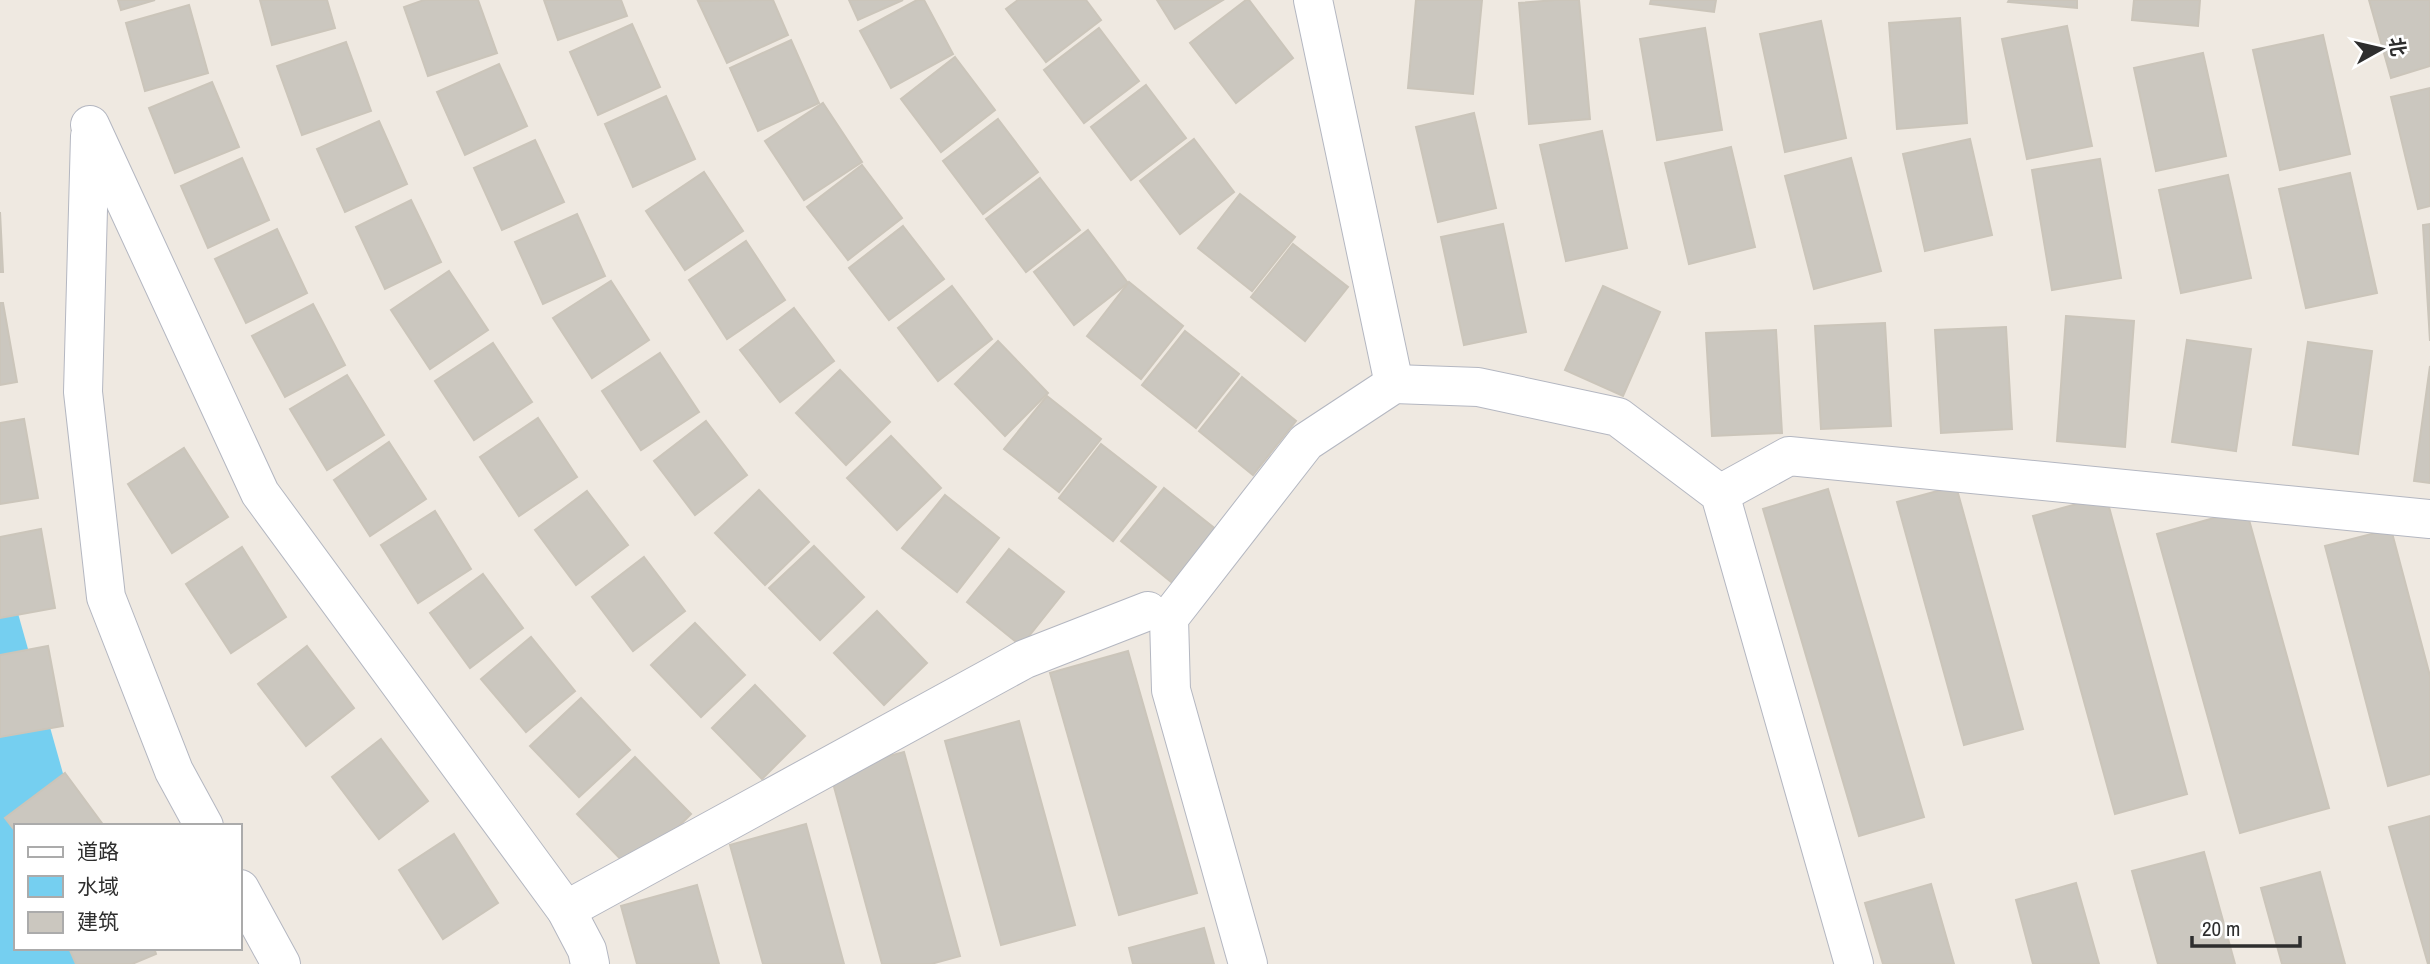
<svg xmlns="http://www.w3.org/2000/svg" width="2430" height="964" viewBox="0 0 2430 964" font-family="'Archivo Narrow','Noto Sans SC',sans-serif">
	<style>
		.water { fill: #75cff0 }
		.building { fill: #cbc7bf; stroke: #cbc5ba; stroke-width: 2 }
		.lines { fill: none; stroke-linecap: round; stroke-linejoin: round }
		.minor-casing { stroke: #b4b7c1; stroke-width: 40 }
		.minor { stroke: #fff; stroke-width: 38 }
	</style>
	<rect width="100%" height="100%" fill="#efe9e1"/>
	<!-- water -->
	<polygon class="water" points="0,538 1,553 64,777 16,826 16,948 125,948 131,964 0,964"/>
	<!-- building -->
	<g class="building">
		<polygon points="118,0 155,0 121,10"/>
		<polygon points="260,0 327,0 335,28 272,45"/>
		<polygon points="424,0 478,0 497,53 428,76 404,7"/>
		<polygon points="544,0 621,0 627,16 558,40"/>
		<polygon points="773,0 788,35 727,63 698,1"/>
		<polygon points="849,0 903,0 858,20"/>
		<polygon points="917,0 924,0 953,54 891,88 860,31"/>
		<polygon points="1018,0 1086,0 1101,20 1046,62 1006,9"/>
		<polygon points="1157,0 1223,0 1175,29"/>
		<polygon points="1246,0 1249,0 1293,58 1236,103 1190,43"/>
		<polygon points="1416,0 1482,0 1473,94 1408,88"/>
		<polygon points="1555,0 1579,0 1590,119 1529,124 1519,3"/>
		<polygon points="1651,0 1716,0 1714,12 1650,4"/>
		<polygon points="2009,0 2077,0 2077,8 2008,2"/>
		<polygon points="2134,0 2200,0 2198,26 2132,20"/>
		<polygon points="2369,0 2430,0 2430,66 2391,78"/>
		<polygon points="189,5 208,73 145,91 126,23"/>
		<polygon points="1960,18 1967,123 1897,129 1889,23"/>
		<polygon points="1821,21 1846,138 1785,152 1760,34"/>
		<polygon points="632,24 660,87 598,115 570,52"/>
		<polygon points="2067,26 2092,146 2027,159 2002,39"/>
		<polygon points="1099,28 1139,81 1084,123 1044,70"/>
		<polygon points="1705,28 1722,130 1657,140 1640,39"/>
		<polygon points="2323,35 2350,154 2280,170 2253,50"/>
		<polygon points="791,40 819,103 758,131 730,68"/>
		<polygon points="346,42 371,111 302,135 277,66"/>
		<polygon points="2203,53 2226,156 2156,171 2134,68"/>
		<polygon points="955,57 995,110 941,152 901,99"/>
		<polygon points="499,64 527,126 465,155 437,92"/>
		<polygon points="212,82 239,147 175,173 149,108"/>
		<polygon points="1146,85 1186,138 1131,180 1091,127"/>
		<polygon points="2430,88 2430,206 2418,209 2391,97"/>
		<polygon points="666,96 695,159 633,187 605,124"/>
		<polygon points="823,103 862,162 804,200 765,141"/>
		<polygon points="1474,113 1496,208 1438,222 1416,127"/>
		<polygon points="998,119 1038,172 983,214 943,161"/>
		<polygon points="379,121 407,184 345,212 317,149"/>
		<polygon points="1602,131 1627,248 1566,261 1540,145"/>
		<polygon points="1194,139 1234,192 1180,234 1140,181"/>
		<polygon points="1970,139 1992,235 1925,251 1903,154"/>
		<polygon points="535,140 564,202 502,230 474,168"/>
		<polygon points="1731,147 1755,247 1689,264 1665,163"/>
		<polygon points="242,158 269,220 208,248 181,186"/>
		<polygon points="1851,158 1881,271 1814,289 1785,176"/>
		<polygon points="2100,159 2121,278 2052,290 2032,170"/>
		<polygon points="862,165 902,218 848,260 807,207"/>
		<polygon points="704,172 743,231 685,270 646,211"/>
		<polygon points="2350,173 2377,293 2306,308 2279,189"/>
		<polygon points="2228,175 2251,278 2181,293 2159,190"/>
		<polygon points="1040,178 1080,230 1026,272 986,219"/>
		<polygon points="1240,194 1295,237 1252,291 1198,248"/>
		<polygon points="411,200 441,262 385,289 356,227"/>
		<polygon points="0,212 3,272 0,272"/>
		<polygon points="577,214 605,276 543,304 515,242"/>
		<polygon points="1503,224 1526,332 1464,345 1441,237"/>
		<polygon points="2430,224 2430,341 2423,225"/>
		<polygon points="903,226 944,279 889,320 849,268"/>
		<polygon points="277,229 307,293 246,323 215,259"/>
		<polygon points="1088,230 1128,283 1074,325 1034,272"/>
		<polygon points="746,241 785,300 727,339 689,280"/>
		<polygon points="1293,244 1348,287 1305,341 1251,297"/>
		<polygon points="449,271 488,330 430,369 391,310"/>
		<polygon points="611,281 649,340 592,378 553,318"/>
		<polygon points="1129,282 1183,326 1141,379 1087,336"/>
		<polygon points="952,286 992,339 938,381 898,328"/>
		<polygon points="1603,286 1660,312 1623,396 1565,370"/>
		<polygon points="0,303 3,303 17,382 0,385"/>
		<polygon points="313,304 345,365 285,397 252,336"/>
		<polygon points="794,308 834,361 780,402 740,350"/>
		<polygon points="2066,316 2134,321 2125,447 2057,441"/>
		<polygon points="1885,323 1891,426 1821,429 1815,326"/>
		<polygon points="2006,327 2012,429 1941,433 1935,330"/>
		<polygon points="1776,330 1782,433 1712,436 1706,333"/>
		<polygon points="1185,331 1239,374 1196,428 1142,385"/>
		<polygon points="2187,340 2251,349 2236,451 2172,442"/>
		<polygon points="998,341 1048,393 1005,436 955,384"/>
		<polygon points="2308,342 2372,351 2358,454 2293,445"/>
		<polygon points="493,343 532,402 474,440 435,381"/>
		<polygon points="660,353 699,412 641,450 602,391"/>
		<polygon points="2430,366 2430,483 2414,481"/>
		<polygon points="840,370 890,422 846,465 796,413"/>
		<polygon points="347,375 384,435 327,470 290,409"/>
		<polygon points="1242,377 1296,421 1253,475 1199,431"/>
		<polygon points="1047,396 1101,439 1059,492 1004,449"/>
		<polygon points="538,418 577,477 519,516 480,457"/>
		<polygon points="24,419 38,498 0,504 0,423"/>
		<polygon points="706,421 747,475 695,515 654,461"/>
		<polygon points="891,436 941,488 897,530 847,478"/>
		<polygon points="389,442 426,499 370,536 334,480"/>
		<polygon points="1101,444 1156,487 1113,541 1059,498"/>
		<polygon points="184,448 228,517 172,553 128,484"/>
		<polygon points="1956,486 2023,729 1964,745 1897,502"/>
		<polygon points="1164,488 1218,531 1175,585 1121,541"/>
		<polygon points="1828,489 1924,817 1859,836 1763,509"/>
		<polygon points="759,490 809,542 765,585 715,533"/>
		<polygon points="587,491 628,545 576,585 535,530"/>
		<polygon points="945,495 999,538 957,592 902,548"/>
		<polygon points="2106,496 2187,794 2115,814 2033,516"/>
		<polygon points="2246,509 2329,808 2240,833 2157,534"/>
		<polygon points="435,511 471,569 418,603 381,545"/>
		<polygon points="41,529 55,608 0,618 0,537"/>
		<polygon points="2391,529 2430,676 2430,774 2388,786 2325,546"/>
		<polygon points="814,546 864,597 820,640 769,588"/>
		<polygon points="242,547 286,617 231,653 186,584"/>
		<polygon points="1009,549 1064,592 1021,646 967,602"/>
		<polygon points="644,557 685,611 633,651 592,597"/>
		<polygon points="483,574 523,628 470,668 430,613"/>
		<polygon points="877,611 927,663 884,705 834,653"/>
		<polygon points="695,623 745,675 701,717 651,665"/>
		<polygon points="531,637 575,691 526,732 481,679"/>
		<polygon points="48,646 63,726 0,737 0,655"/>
		<polygon points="307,646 354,708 306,746 258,684"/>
		<polygon points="1128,651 1197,893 1119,915 1050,673"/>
		<polygon points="755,685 805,736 762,779 712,728"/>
		<polygon points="581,698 630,750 579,797 530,746"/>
		<polygon points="1019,721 1075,925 1001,945 945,741"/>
		<polygon points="381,739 428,801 379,839 332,777"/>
		<polygon points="904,752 960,956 931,964 882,964 830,772"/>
		<polygon points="635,757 691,814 633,872 577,814"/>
		<polygon points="65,773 104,826 16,826 16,832 5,818"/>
		<polygon points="2430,816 2430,964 2428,964 2389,827"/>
		<polygon points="806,824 844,964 763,964 730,845"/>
		<polygon points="454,834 498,903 443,939 399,870"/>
		<polygon points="2204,852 2235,964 2158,964 2132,871"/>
		<polygon points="2320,872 2345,964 2282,964 2261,888"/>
		<polygon points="2076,883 2099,964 2033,964 2016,900"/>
		<polygon points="1931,884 1954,964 1883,964 1865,903"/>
		<polygon points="697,885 719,964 637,964 621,906"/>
		<polygon points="1204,928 1214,964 1133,964 1129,948"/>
		<polygon points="69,948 154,948 156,954 132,964 76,964"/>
	</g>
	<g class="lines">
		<!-- minor casing -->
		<g class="minor-casing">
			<g id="minor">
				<polyline points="1313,0 1394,384"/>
				<polyline points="90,125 260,493 566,910 587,950 590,964"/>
				<polyline points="90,136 83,392 106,597 174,771 204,826"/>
				<polyline points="1720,494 1789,456 2430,519"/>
				<polyline points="240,889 281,964"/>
				<polyline points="566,910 1025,659 1148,611"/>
				<polyline points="1248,964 1171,690 1169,618 1306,442 1394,384 1478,387 1618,417 1720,494 1854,964"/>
			</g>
		</g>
		<!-- minor -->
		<use href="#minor" class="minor"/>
	</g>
	<!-- legend -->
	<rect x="14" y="824" width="228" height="126" fill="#ffffff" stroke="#ababab" stroke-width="2"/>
	<rect x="28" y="847" width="35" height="10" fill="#ffffff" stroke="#ababab" stroke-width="2"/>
	<text x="77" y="859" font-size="21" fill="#2e2e2e">道路</text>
	<rect x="28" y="876" width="35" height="21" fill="#75cff0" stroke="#ababab" stroke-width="2"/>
	<text x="77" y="894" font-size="21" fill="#2e2e2e">水域</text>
	<rect x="28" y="912" width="35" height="21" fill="#cbc7bf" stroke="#ababab" stroke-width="2"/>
	<text x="77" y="929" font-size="21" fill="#2e2e2e">建筑</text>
	<!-- north arrow -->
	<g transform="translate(2381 49) rotate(82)" stroke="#ffffff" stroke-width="5" paint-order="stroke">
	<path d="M0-5L12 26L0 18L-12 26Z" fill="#2e2e2e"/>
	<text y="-10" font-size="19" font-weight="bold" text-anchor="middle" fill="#2e2e2e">北</text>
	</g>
	<!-- scale -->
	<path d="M2192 936v10h108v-10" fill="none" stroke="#2e2e2e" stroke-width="3.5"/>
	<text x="2202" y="936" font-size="21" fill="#2e2e2e" stroke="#ffffff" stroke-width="5" paint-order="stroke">20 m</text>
</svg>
